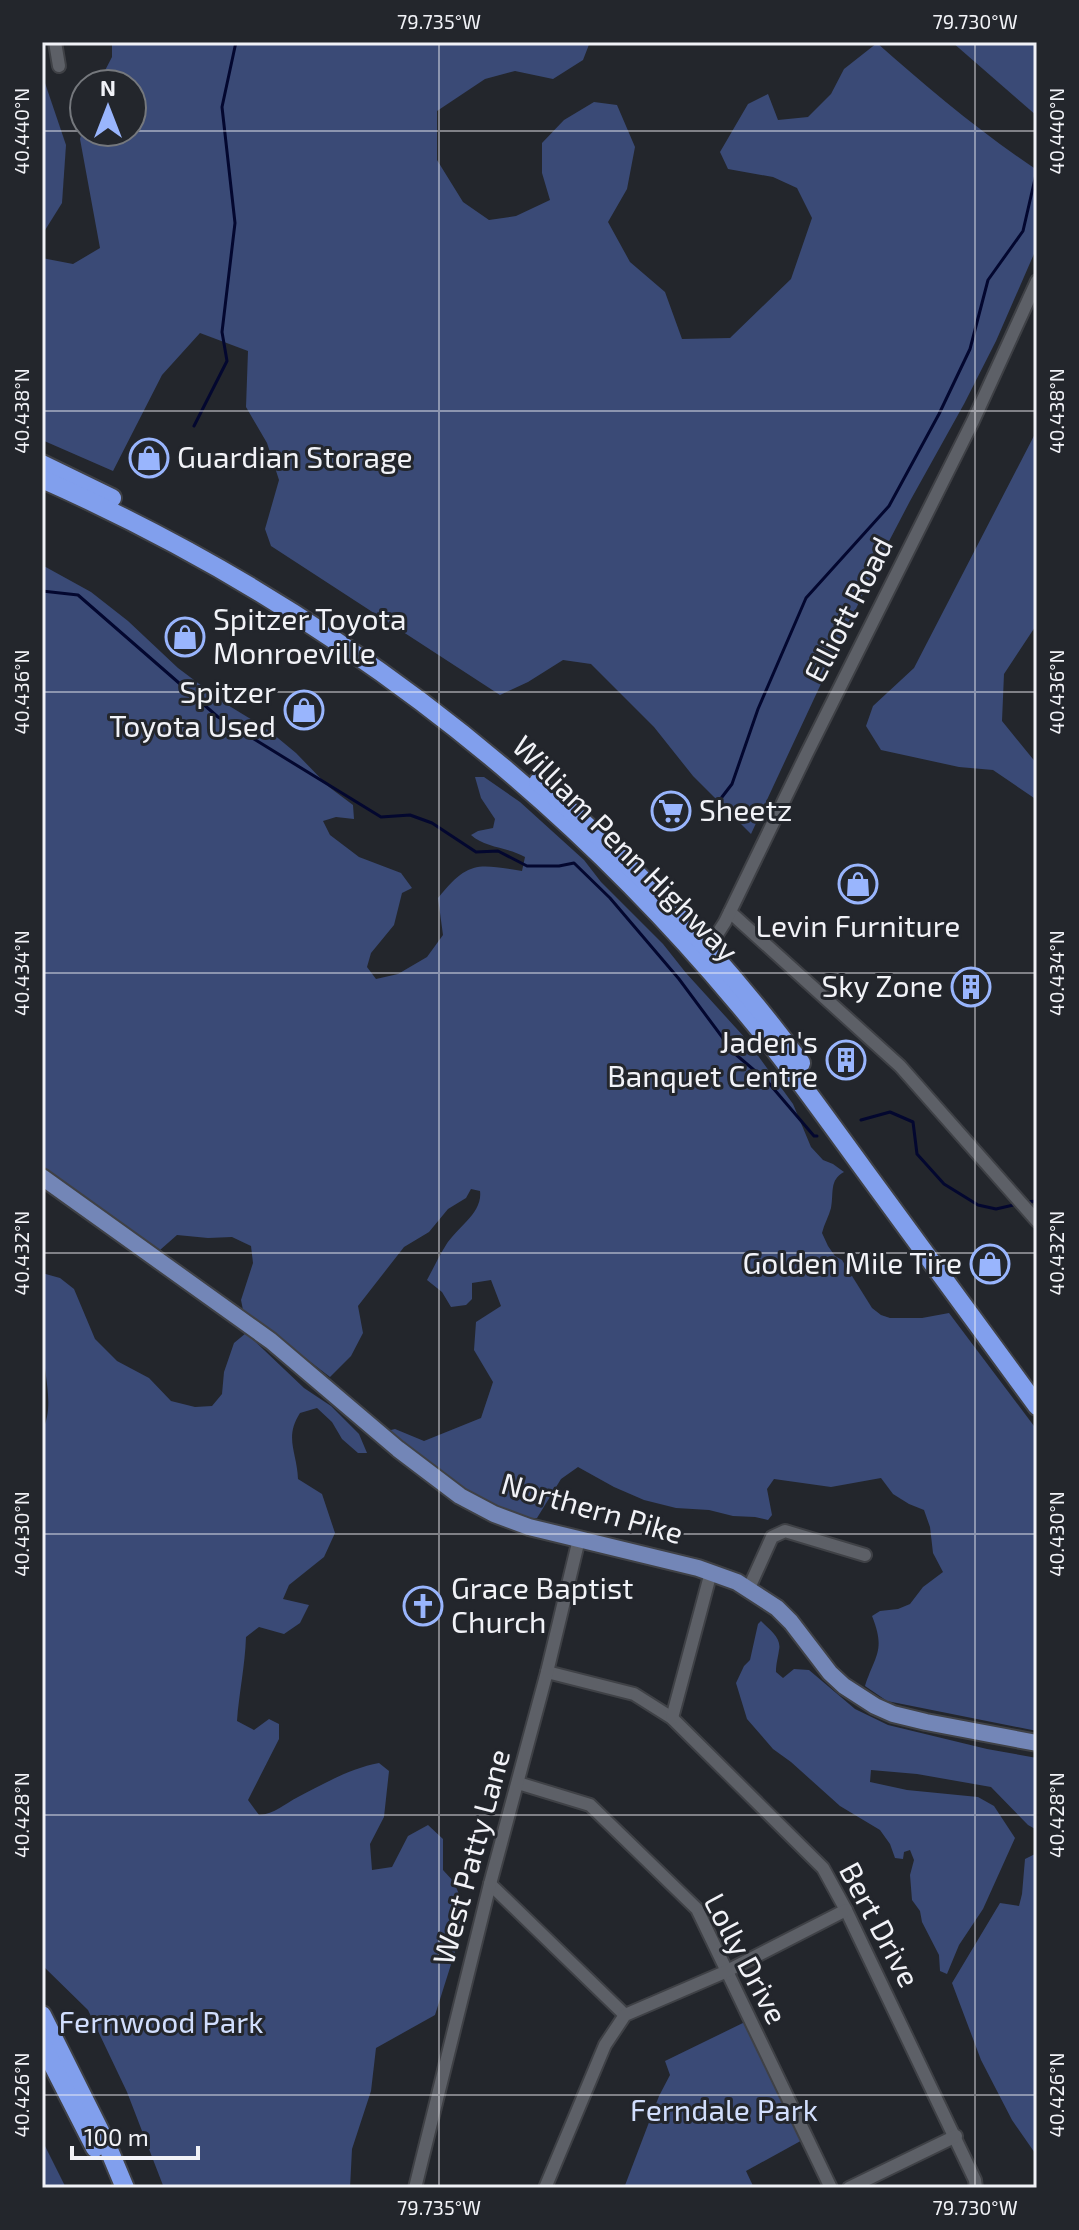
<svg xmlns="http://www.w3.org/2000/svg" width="1079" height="2230" viewBox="0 0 1079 2230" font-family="'Exo 2',sans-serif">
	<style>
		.green { fill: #3a4a76 }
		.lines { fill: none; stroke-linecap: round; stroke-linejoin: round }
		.stream { stroke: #03072f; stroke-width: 3 }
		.minor-casing { stroke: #3f4146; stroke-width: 16 }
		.major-casing { stroke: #3f4146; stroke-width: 20 }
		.highway-casing { stroke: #3f4146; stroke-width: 22 }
		.minor { stroke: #5d6067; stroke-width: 12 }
		.major { stroke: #7386b7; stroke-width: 16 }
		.highway { stroke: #819fed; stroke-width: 18 }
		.ticks { fill: none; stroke: #f1f2f7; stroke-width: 2; stroke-opacity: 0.45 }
		.labels { text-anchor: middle; stroke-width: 6; stroke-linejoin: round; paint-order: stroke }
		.poi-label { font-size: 30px; fill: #f1f2f7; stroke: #23262c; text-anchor: start }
		.street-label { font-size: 30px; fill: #f1f2f7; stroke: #23262c }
		.park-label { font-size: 30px; fill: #d1defd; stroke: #23262c }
		.neatline { fill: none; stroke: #f1f2f7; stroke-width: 3 }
		.ticks-label { font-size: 20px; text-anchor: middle; fill: #f1f2f7 }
	</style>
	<rect width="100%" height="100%" fill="#23262c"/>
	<!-- green -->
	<g class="green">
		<path d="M112,42H590L583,60L553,79L515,71L485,79L437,111V160L463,202L489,220L516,216L550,200L542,173V143L564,120L594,102L617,105L635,147L627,189L608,222L630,262L665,292L682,339L730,338L791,279L812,218L797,188L773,177L728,169L720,152L748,104L768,94L778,120L808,117L831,94L844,69L877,43C928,88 980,132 1037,170V247L996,341L964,404L910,501L875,568L751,834L693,776L654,727L591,664L563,660L528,682L500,695L271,546L265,529L279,480L267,443L246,407L248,351L200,333L162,375L113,471L42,440V258L73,264L100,248L80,139L84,124V132H132V84H98L112,57Z"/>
		<polygon points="952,42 1037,42 1037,116"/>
		<polygon points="42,83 45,83 66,145 62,203 42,235"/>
		<polygon points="1037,430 1037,624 1004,674 1002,721 1037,764 1037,800 993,770 959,767 881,750 866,726 873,706 914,668"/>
		<path d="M42,565L91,592L128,621L178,668L226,704L267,729L296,753L329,787L353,805L354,819L336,817L323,821L330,835L359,857L401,873L412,888L402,893L394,925L371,953L367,967L376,979L398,974L427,957L443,935L438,898C469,860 477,864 522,871L525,857C508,847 485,848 471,835L478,831L493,828L495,819L481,798L475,777H484L520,802L584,860L601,882L663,944L686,973L746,1039L793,1104L811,1147L823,1160L833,1164L844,1172C829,1180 834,1193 831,1208C829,1216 824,1224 822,1233L828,1246L835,1256L842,1260L872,1308L881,1315L890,1318H922L949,1313L1037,1430V1731L887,1701L865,1686C875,1655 886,1651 872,1616L880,1611L898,1609L910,1604L923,1587L943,1572L933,1553L930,1527L924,1510L909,1504L893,1494L881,1478L831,1487L774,1479L767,1489L772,1515L768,1520L755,1517L733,1516L709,1510L676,1508L644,1500L614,1487L578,1467L561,1479L537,1518C499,1525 416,1456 387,1431L395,1429L424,1441L481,1418L493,1382L474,1350L476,1322L501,1306L491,1280L472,1283V1299L466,1305L451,1307L442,1292L427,1280C433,1269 439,1256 446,1245C456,1228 483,1213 480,1191L471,1189L466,1198L448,1209L429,1232L404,1247L358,1306L363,1333L351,1356L330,1377L243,1310L241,1300L253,1263L251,1246L232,1237L208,1238L177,1235L160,1250L42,1166Z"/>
		<path d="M42,1273L60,1278L74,1289L95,1339L117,1361L149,1378L171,1401L195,1407L212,1406L222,1394L224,1372L234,1343L246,1333L304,1388L331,1406L359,1434L367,1453H358L342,1439L332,1422L317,1408L300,1413C284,1438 297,1452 298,1479L322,1494L335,1533L324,1557L289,1585L283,1599L309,1605L300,1623L284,1634L259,1627L246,1637C245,1666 239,1693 237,1721L254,1730L269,1719L279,1724V1739L248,1800L259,1815C275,1814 284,1804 298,1797C323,1784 351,1768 379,1763L389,1771L384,1817L370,1844L372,1870L392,1867L408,1836L428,1825L443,1839V1870L454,1882L467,1914L435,2015L376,2048L371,2091L352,2149L350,2188H164L127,2092L88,2010L42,1965V1431C55,1408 44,1374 43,1349C41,1324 42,1298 42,1273Z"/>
		<path d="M761,1621C769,1629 782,1638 779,1650C778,1658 776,1663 776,1672L783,1678L794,1669L809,1670L855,1709L888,1725L987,1749L1037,1758V1830L1028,1825L991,1787L917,1774L871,1770L870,1782L907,1790L978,1797L994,1806L1015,1838L983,1909L959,1945L947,1974L940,1971L939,1955L922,1922L920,1911L912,1900L910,1875L914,1860L910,1850L904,1852L903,1859L895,1858L890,1844L880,1830L840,1806L791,1762L773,1749L747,1719L736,1683L744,1666L750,1660L758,1624Z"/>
		<polygon points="1037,1853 1037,2156 1012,2120 981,2060 952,1983 1000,1903 1019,1906 1022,1894 1025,1859"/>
		<polygon points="747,2021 806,2138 746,2171 754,2188 624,2188 659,2096 670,2075 665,2061"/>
		<polygon points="42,2139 45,2146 66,2188 42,2188"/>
	</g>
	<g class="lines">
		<!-- stream -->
		<g class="stream">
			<polyline points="194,426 227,361 222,332 235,223 222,107 236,42"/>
			<polyline points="42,591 78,595 218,717 381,817 410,815 432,823 476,852 498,851 527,866 559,866 574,863 610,898 679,979 734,1053 767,1081 814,1136 817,1136"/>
			<polyline points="722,797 732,784 758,709 806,598 889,506 939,414 970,349 988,280 1023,231 1037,170"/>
			<polyline points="861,1120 890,1112 913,1122 917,1154 944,1184 978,1205 996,1209 1018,1204"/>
			<polyline points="1025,1202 1037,1201"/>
		</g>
		<!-- minor casing -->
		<g class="minor-casing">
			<g id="minor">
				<polyline points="55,42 59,66"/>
				<polyline points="730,912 900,1066 1037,1221"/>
				<polyline points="702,948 716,936 725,922 807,753 973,421 1037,281"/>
				<polyline points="749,1588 772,1537 785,1531 865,1555"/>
				<polyline points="547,1672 634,1694 672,1718 823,1868 846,1910 975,2180 976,2188"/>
				<polyline points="672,1718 711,1572"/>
				<polyline points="518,1783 590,1805 697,1909 831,2188"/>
				<polyline points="490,1884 625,2015"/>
				<polyline points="415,2188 490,1884 547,1672 579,1539"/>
				<polyline points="545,2188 605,2045 625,2015 725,1972 846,1910"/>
				<polyline points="849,2188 956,2136"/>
			</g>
		</g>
		<!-- major casing -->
		<g class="major-casing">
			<polyline id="major" points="42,1177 271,1341 398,1449 460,1496 494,1514 529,1527 698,1568 737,1582 777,1608 791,1622 830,1673 844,1686 875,1706 893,1714 926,1722 1037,1743"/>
		</g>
		<!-- highway casing -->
		<g class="highway-casing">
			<g id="highway">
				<polyline points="42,464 112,498"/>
				<path d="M42,479C313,599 549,777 739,1005C784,1058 824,1115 865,1171C922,1249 980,1328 1037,1406"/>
				<path d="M538,782C636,866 724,960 801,1063"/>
				<polyline points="42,2015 107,2145 125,2188"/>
				<polyline points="42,2044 95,2148"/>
			</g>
		</g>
		<!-- minor -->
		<use href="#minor" class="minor"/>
		<!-- major -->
		<use href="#major" class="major"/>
		<!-- highway -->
		<use href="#highway" class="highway"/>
	</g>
	<!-- ticks -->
	<path class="ticks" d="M439,42V2188M975,42V2188M42,131H84M132,131H1037M42,411H1037M42,692H1037M42,973H1037M42,1253H1037M42,1534H1037M42,1815H1037M42,2095H1037"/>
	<!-- icons -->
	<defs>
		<g id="shop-ring" transform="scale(2)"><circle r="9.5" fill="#23262c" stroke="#99b5fd" stroke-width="1.5"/><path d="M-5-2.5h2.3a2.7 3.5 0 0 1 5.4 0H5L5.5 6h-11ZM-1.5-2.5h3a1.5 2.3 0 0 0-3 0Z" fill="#99b5fd"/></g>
		<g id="supermarket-ring" transform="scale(2)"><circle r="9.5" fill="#23262c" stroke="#99b5fd" stroke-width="1.5"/><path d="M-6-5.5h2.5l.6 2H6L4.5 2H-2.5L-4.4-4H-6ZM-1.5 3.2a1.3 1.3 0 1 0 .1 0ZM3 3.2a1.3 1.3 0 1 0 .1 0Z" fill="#99b5fd"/></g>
		<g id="building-ring" transform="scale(2)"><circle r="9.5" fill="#23262c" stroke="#99b5fd" stroke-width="1.5"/><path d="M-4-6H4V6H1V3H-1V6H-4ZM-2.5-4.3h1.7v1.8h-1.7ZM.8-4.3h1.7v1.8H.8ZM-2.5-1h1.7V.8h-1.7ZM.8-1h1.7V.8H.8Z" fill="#99b5fd"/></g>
		<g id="church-ring" transform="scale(2)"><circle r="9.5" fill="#23262c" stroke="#99b5fd" stroke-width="1.5"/><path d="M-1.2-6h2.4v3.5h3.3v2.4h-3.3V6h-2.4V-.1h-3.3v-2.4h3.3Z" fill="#99b5fd"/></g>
	</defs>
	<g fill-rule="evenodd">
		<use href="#shop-ring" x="149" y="458"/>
		<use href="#shop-ring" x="185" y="637"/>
		<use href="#shop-ring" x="304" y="710"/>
		<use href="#supermarket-ring" x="671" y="811"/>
		<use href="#shop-ring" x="858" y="884"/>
		<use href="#building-ring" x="971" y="987"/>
		<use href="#building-ring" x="846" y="1060"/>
		<use href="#shop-ring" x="990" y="1264"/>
		<use href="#church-ring" x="423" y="1606"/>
	</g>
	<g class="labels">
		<!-- poi labels -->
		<g class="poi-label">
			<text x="177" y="468">Guardian Storage</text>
			<text x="213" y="630">Spitzer Toyota<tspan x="213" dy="34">Monroeville</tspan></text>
			<text x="276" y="703" text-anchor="end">Spitzer<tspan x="276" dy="34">Toyota Used</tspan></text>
			<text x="699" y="821">Sheetz</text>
			<text x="858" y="937" text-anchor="middle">Levin Furniture</text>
			<text x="943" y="997" text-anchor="end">Sky Zone</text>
			<text x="818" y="1053" text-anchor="end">Jaden's<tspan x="818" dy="34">Banquet Centre</tspan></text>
			<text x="962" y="1274" text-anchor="end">Golden Mile Tire</text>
			<text x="451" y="1599">Grace Baptist<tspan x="451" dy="34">Church</tspan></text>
		</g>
		<!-- street labels -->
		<g class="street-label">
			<text transform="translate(849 610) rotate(-63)" y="10">Elliott Road</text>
			<text transform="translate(625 849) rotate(45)" y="10">William Penn Highway</text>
			<text transform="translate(592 1509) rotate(16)" y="10">Northern Pike</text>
			<text transform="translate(472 1857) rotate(-75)" y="10">West Patty Lane</text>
			<text transform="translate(879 1925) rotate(62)" y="10">Bert Drive</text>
			<text transform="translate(745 1959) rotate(62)" y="10">Lolly Drive</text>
		</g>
		<!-- park labels -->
		<g class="park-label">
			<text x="161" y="2033">Fernwood Park</text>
			<text x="724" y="2121">Ferndale Park</text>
		</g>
	</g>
	<!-- border -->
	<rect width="1079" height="2230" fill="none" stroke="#23262c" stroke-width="88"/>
	<!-- north arrow -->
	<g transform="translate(108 108)"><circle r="38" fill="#23262c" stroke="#75787d" stroke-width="2"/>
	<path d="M0-6L14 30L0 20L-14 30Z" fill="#99b5fd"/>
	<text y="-12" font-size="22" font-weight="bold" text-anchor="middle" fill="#f1f2f7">N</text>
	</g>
	<!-- scale -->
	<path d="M72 2146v12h126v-12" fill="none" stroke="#f1f2f7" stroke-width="4"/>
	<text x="84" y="2146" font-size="24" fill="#f1f2f7" stroke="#23262c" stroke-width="6" paint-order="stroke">100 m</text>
	<rect x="44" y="44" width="991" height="2142" class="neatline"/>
	<g class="ticks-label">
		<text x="439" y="29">79.735°W</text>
		<text x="975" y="29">79.730°W</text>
		<text transform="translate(22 131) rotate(-90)" y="7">40.440°N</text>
		<text transform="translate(1057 131) rotate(-90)" y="7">40.440°N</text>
		<text transform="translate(22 411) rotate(-90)" y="7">40.438°N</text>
		<text transform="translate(1057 411) rotate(-90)" y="7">40.438°N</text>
		<text transform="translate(22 692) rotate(-90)" y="7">40.436°N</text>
		<text transform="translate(1057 692) rotate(-90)" y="7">40.436°N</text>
		<text transform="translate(22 973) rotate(-90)" y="7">40.434°N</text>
		<text transform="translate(1057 973) rotate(-90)" y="7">40.434°N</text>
		<text transform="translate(22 1253) rotate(-90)" y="7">40.432°N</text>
		<text transform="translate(1057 1253) rotate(-90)" y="7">40.432°N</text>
		<text transform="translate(22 1534) rotate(-90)" y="7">40.430°N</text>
		<text transform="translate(1057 1534) rotate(-90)" y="7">40.430°N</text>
		<text transform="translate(22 1815) rotate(-90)" y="7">40.428°N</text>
		<text transform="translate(1057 1815) rotate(-90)" y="7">40.428°N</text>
		<text transform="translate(22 2095) rotate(-90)" y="7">40.426°N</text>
		<text transform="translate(1057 2095) rotate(-90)" y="7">40.426°N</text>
		<text x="439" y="2215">79.735°W</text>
		<text x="975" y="2215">79.730°W</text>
	</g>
</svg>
